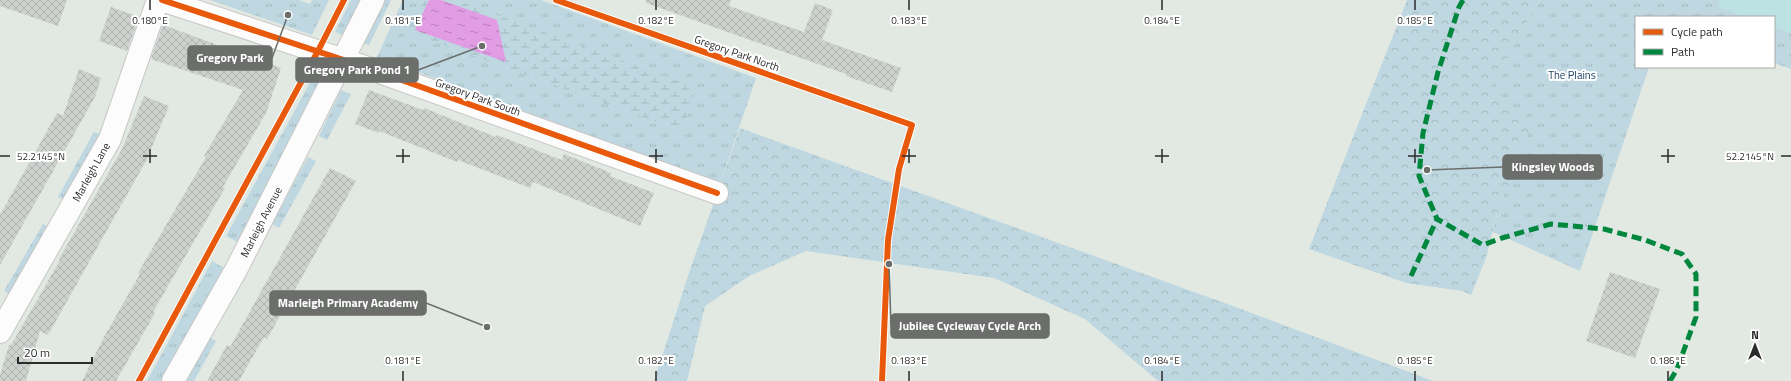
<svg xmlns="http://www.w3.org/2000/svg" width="1791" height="381" viewBox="0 0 1791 381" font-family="'Titillium Web',sans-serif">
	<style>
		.grass { fill: url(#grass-tufts) }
		.forest { fill: url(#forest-crowns) }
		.wetland { fill: url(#wetland-marsh) }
		.pitch { fill: #bce2e4 }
		.water { fill: url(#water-ripples) }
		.building { fill: url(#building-cross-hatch) }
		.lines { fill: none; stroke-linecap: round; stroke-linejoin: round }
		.minor-casing { stroke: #c7c7c6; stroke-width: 24 }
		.minor { stroke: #fbfcfb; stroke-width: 22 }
		.quiet { stroke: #00873e; stroke-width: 5; stroke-dasharray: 10 5; stroke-linecap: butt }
		.cycleway-casing { stroke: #fff; stroke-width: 8 }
		.cycleway { stroke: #e8590c; stroke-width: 6 }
		.ticks { fill: none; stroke: #2b2b2b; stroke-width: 1.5 }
		.labels { text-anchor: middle; stroke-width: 4; stroke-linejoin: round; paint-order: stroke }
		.street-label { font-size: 11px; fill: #2b2b2b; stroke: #fff }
		.park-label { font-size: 11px; fill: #204364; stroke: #fff }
		.ticks-label { font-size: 10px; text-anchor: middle; fill: #2b2b2b; stroke: #fff; stroke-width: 4; stroke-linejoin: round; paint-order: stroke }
		.leader { fill: none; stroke: #6b6e6b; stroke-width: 1.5 }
		.callout-dot { fill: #6b6e6b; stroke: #fff; stroke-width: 1.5 }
		.callout { fill: #6b6e6b; stroke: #6b6e6b; stroke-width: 1.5 }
		.callout-label { font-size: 12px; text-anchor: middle; font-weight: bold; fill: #fff }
	</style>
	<defs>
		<pattern id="grass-tufts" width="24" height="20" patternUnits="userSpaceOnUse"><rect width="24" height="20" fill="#bed7e0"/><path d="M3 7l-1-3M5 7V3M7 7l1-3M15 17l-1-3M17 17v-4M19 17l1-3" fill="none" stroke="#a3b9c0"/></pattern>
		<pattern id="forest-crowns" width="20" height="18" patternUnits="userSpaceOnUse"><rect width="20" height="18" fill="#bed7e0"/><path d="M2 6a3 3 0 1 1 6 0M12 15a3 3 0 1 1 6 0" fill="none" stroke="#a3b9c0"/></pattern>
		<pattern id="wetland-marsh" width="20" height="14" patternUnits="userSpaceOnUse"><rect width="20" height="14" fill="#bed7e0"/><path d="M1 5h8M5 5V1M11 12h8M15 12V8" fill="none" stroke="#a3b9c0"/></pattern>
		<pattern id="water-ripples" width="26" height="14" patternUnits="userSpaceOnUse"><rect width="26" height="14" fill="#e19ce4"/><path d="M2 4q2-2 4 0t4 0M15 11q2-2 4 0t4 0" fill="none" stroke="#b77fb9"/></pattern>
		<pattern id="building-cross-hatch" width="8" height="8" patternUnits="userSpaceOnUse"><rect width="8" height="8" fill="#cdd2ce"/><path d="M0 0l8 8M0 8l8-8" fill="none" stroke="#b0b4b1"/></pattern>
	</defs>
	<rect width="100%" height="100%" fill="#e2e9e3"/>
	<!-- grass -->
	<g class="grass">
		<polygon points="210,0 299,0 310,4 312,0 329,0 312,35"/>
		<polygon points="351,0 360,0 342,35 335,32"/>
		<polygon points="383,0 391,0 369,45 361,42"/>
		<polygon points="403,0 541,0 756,78 720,184 377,57"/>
		<polygon points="1540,0 1791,0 1791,69 1774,63 1774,17 1636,17 1636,67 1649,67 1580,271 1493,232 1497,214 1487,91"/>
		<polygon points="312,79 322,83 237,242 226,236"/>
		<polygon points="341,90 351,94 327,140 319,136"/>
		<polygon points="94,132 100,134 64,199 58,197"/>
		<polygon points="308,157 316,161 279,228 272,224"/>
		<polygon points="43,224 49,227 9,294 4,291"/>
		<polygon points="212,261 224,268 161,381 147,381"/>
		<polygon points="209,337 216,341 194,381 185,381"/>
	</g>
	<!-- forest -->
	<g class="forest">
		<polygon points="1407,0 1540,0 1488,91 1531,126 1497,214 1486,258 1471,295 1463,291 1406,283 1309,249"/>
		<polygon points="740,128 1241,309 1433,381 1158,381 1085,319 994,278 806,251 749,276 705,306 687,381 654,381 689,273"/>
	</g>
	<!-- wetland -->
	<polygon class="wetland" points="424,0 455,0 696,87 682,131 410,33"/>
	<!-- pitch -->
	<polygon class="pitch" points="1720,0 1791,0 1791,33 1774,27 1774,17 1745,17 1718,7"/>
	<!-- water -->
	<polygon class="water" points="429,0 441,0 497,20 506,62 415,30"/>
	<!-- building -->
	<g class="building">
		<polygon points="0,0 67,0 58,26 0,6"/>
		<polygon points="646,0 731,0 729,6 804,32 815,3 833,10 822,40 901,68 892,92 846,76 846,74 646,3"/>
		<polygon points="111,7 139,17 127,51 99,41"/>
		<polygon points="163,25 281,68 266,113 223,187 225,188 153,312 155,313 116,381 82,381 104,337 140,274 138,273 206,157 204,156 243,90 151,59"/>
		<polygon points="79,69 101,78 95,97 0,265 0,215 57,113 63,116"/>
		<polygon points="369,90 423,110 424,108 496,137 497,135 562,160 564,154 611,173 610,176 654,193 640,226 533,182 530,188 458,160 457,162 379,131 379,133 355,124"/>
		<polygon points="144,96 169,106 146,161 48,335 40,331 26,381 0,381 0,375 9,345 11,345 39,297 60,260 59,259 122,149"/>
		<polygon points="330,168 356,181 267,339 264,337 239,381 207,381 227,345 230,347"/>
		<polygon points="1610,272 1660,289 1635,358 1586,341"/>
	</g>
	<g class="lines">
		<!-- minor casing -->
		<g class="minor-casing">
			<g id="minor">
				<polyline points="162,0 371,69 717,193"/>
				<polyline points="0,332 110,139 158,0"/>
				<polyline points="173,381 237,268 373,0"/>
			</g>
		</g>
		<!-- minor -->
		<use href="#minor" class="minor"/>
		<!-- quiet -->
		<g class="quiet">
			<polyline points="1463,0 1459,7 1438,72 1423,133 1419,176 1437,219 1483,245 1502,238 1551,224 1604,229 1645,240 1682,254 1696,274 1696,317 1677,369 1670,381"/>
			<polyline points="1411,276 1437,219"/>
		</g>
		<!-- cycleway casing -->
		<g class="cycleway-casing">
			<g id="cycleway">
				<polyline points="162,0 371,69 717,193"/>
				<polyline points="556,0 912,125 899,169 888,240 882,381"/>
				<polyline points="139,381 318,51 344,0"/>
			</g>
		</g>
		<!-- cycleway -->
		<use href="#cycleway" class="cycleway"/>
	</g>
	<!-- ticks -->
	<path class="ticks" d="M150,0V10M403,0V10M656,0V10M909,0V10M1162,0V10M1415,0V10M150,149V163M403,149V163M656,149V163M909,149V163M1162,149V163M1415,149V163M1668,149V163M0,156H10M143,156H157M396,156H410M649,156H663M902,156H916M1155,156H1169M1408,156H1422M1661,156H1675M1781,156H1791M403,371V381M656,371V381M909,371V381M1162,371V381M1415,371V381M1668,371V381"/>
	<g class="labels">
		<!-- street labels -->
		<g class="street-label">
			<text transform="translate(737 53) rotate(19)" y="4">Gregory Park North</text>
			<text transform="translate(478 97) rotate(20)" y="4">Gregory Park South</text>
			<text transform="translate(91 172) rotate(-61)" y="4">Marleigh Lane</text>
			<text transform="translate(261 222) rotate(-63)" y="4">Marleigh Avenue</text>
		</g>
		<!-- park labels -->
		<g class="park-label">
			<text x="1572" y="79">The Plains</text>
		</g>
	</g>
	<g class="ticks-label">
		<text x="150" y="24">0.180°E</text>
		<text x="403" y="24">0.181°E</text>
		<text x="656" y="24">0.182°E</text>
		<text x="909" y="24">0.183°E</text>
		<text x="1162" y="24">0.184°E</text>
		<text x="1415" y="24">0.185°E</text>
		<text x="41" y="160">52.2145°N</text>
		<text x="1750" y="160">52.2145°N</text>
		<text x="403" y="364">0.181°E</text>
		<text x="656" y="364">0.182°E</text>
		<text x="909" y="364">0.183°E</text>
		<text x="1162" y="364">0.184°E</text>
		<text x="1415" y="364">0.185°E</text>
		<text x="1668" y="364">0.186°E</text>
	</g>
	<!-- callouts -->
	<path class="leader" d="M288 15L272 58M482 46L418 70M1427 170L1503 167M487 327L426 303M889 264L891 326"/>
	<g class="callout-dot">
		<circle cx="288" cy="15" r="4"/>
		<circle cx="482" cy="46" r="4"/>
		<circle cx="1427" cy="170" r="4"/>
		<circle cx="487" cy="327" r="4"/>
		<circle cx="889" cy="264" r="4"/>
	</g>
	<g class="callout">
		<rect x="188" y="46" width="84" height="24" rx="4"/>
		<rect x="296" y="58" width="122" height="24" rx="4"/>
		<rect x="1503" y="155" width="99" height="24" rx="4"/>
		<rect x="270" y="291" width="156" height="24" rx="4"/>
		<rect x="891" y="314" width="158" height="24" rx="4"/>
	</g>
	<g class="callout-label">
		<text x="230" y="62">Gregory Park</text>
		<text x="357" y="74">Gregory Park Pond 1</text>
		<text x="1553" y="171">Kingsley Woods</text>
		<text x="348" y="307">Marleigh Primary Academy</text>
		<text x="970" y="330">Jubilee Cycleway Cycle Arch</text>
	</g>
	<!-- legend -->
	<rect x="1635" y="16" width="140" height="52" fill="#ffffff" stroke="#aaaaaa"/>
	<rect x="1643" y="29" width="20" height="6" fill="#e8590c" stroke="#aaaaaa"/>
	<text x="1671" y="36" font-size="12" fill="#2b2b2b">Cycle path</text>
	<rect x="1643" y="49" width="20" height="6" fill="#00873e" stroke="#aaaaaa"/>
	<text x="1671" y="56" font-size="12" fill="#2b2b2b">Path</text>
	<!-- north arrow -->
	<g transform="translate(1755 345)" stroke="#ffffff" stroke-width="3" paint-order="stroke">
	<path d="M0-3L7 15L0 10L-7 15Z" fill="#2b2b2b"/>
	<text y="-6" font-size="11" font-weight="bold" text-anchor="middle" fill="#2b2b2b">N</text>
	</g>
	<!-- scale -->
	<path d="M18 357v6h74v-6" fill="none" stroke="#2b2b2b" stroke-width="2"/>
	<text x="24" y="357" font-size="12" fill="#2b2b2b" stroke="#ffffff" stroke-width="3" paint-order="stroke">20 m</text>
</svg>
